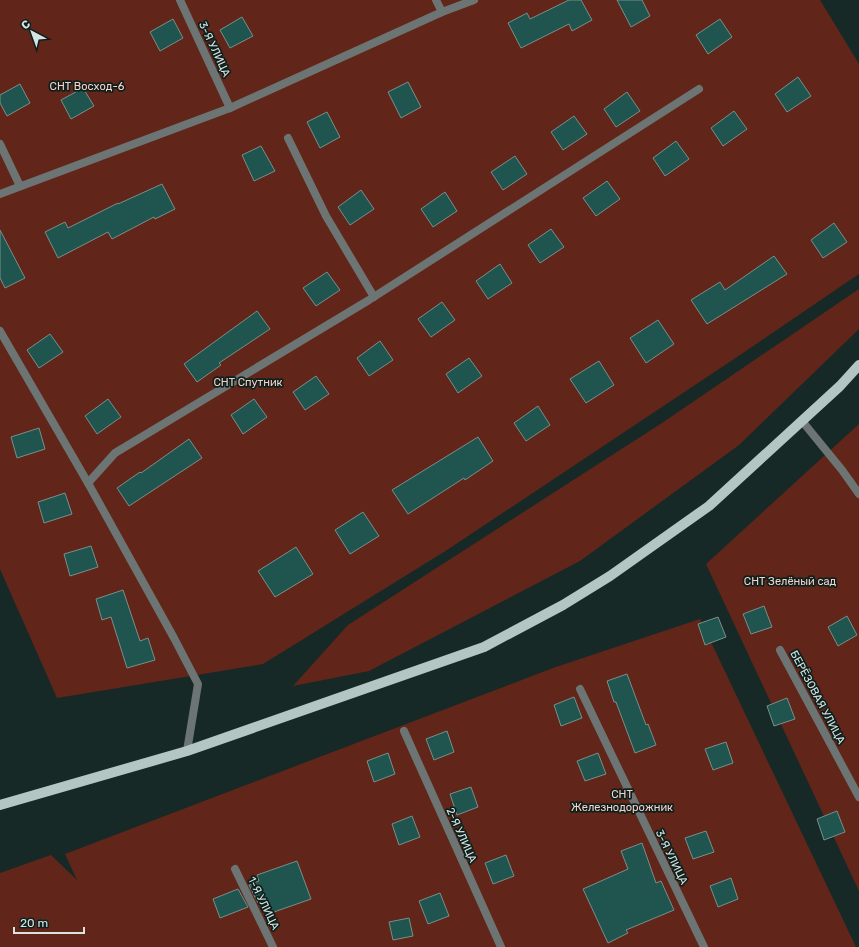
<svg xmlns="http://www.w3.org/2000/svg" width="859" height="947" viewBox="0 0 859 947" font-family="Rubik,sans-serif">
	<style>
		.green { fill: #612619 }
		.building { fill: #20544e; stroke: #798f8b }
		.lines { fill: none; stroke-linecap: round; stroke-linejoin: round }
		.service { stroke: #6c7573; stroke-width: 8 }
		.minor { stroke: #6c7573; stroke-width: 8 }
		.primary { stroke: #b3c6c3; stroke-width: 10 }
		.labels { text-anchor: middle; stroke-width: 3.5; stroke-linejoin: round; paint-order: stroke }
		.street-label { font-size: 11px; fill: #d9e4e2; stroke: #0d201d }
		.park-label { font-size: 11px; fill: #fad1c7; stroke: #0d201d }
	</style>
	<rect width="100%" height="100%" fill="#172927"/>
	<!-- green -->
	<g class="green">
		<polygon points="0,0 820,0 859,64 859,274 740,355 447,550 263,664 57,698 0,569"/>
		<polygon points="859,289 859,329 739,445 580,561 369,671 293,686 348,625 662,423"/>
		<polygon points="859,424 859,891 706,564"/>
		<polygon points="700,619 856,947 0,947 0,873 51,855 77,880 65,854 553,668"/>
	</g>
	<!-- building -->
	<g class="building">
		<polygon points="569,0 581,0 592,20 572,31 569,24 521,48 508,23 527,13 530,19"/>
		<polygon points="617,0 642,0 650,16 631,27"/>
		<polygon points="242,17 253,36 230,48 220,30"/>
		<polygon points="173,19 183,38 160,51 150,32"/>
		<polygon points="720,19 732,37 708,54 696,35"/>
		<polygon points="798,77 811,96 787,112 775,94"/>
		<polygon points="408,82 421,107 401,118 388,92"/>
		<polygon points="20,84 30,103 7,116 0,103 0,95"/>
		<polygon points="83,88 94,106 71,119 61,100"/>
		<polygon points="627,92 640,111 616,127 604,109"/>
		<polygon points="734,111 747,129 723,146 711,128"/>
		<polygon points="327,112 340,137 320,148 307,122"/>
		<polygon points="574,116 587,134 563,150 551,132"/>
		<polygon points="676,141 689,159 665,176 653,158"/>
		<polygon points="261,146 275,171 254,181 242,155"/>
		<polygon points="515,156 527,174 503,190 491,172"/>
		<polygon points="607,181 620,199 596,216 583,198"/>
		<polygon points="162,184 175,209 155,219 154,217 112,239 108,232 58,258 45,232 65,222 68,228 118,203 118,204"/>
		<polygon points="361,190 374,209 350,225 338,207"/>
		<polygon points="445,192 457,211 433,227 421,209"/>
		<polygon points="834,223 847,242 823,258 811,240"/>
		<polygon points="551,229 564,247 540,263 528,245"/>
		<polygon points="0,230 25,278 5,288 0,278"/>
		<polygon points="774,256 787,274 707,324 691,300 720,282 725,290"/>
		<polygon points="500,264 512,283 488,299 476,281"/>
		<polygon points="327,272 340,290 316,306 303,288"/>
		<polygon points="442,302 455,320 431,337 418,319"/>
		<polygon points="257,311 270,329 219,363 221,365 197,382 184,364"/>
		<polygon points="658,320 674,344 646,363 630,338"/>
		<polygon points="50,334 63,352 39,368 27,350"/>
		<polygon points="380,341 393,360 369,376 357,358"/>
		<polygon points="469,358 482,376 458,393 446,374"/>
		<polygon points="599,361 614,385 586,403 570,379"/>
		<polygon points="316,376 329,394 305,410 293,392"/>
		<polygon points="108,399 121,417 97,434 85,416"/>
		<polygon points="254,399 267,417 243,434 231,415"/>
		<polygon points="538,406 550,425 526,441 514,423"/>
		<polygon points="39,428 45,449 17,458 11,437"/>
		<polygon points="478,437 493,461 465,480 464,478 408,514 392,490"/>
		<polygon points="189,439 202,458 129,506 117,488 140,472 141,473"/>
		<polygon points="65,493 72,514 44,523 38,502"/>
		<polygon points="363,512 379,536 350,554 335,530"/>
		<polygon points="91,546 98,567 70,576 64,554"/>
		<polygon points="296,547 313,574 275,597 258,571"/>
		<polygon points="123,590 140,641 148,638 155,660 127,668 111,617 102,620 96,599"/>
		<polygon points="764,606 772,627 751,634 743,614"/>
		<polygon points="847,616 857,635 838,646 828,627"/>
		<polygon points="718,617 726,637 705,645 698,624"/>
		<polygon points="627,674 646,725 648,724 656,745 635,753 616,702 614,702 607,681"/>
		<polygon points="574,697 582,718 561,726 554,705"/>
		<polygon points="787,698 795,719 774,726 767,706"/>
		<polygon points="447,731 454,752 434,760 426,739"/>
		<polygon points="726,742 733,763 713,770 705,749"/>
		<polygon points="388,753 395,774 374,782 367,761"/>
		<polygon points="598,753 606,774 585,781 577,761"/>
		<polygon points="471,787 478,807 457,815 450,794"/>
		<polygon points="837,811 845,832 824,840 817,819"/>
		<polygon points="412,816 420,837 399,845 392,824"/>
		<polygon points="706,831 714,852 693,859 685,838"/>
		<polygon points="642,843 656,883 661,881 674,910 626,930 628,933 608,943 583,889 628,869 621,851"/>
		<polygon points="506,855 514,876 493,884 485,863"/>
		<polygon points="297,861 311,899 271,913 266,900 258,903 249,885 259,881 257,875"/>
		<polygon points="731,878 738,899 718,907 710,886"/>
		<polygon points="238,889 248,907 220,918 213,899"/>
		<polygon points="440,893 449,916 428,924 419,901"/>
		<polygon points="409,918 413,936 393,940 389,922"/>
	</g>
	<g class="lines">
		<!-- service -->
		<g class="service">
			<polyline points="288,138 326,216 374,297"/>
			<polyline points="802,421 842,470 859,494"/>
			<polyline points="88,483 115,453 369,300 699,89"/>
		</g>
		<!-- minor -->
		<g class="minor">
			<polyline points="180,0 230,108"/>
			<polyline points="436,0 442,12"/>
			<polyline points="0,144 20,186"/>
			<polyline points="0,194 230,108 442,12 474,0"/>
			<polyline points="0,331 88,483 174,638 198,684 187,751"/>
			<polyline points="780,650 859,797"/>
			<polyline points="580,689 704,947"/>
			<polyline points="404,731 501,947"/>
			<polyline points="235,869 273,947"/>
		</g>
		<!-- primary -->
		<polyline class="primary" points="0,805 187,751 484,647 563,605 610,576 709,506 840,386 859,365"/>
	</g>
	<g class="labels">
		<!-- street labels -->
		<g class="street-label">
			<text transform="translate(215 49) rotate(65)" y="4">3-Я УЛИЦА</text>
			<text transform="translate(818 697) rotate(62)" y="4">БЕРЁЗОВАЯ УЛИЦА</text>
			<text transform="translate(462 835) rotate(66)" y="4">2-Я УЛИЦА</text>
			<text transform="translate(672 857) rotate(64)" y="4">3-Я УЛИЦА</text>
			<text transform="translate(264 903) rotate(64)" y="4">1-Я УЛИЦА</text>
		</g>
		<!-- park labels -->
		<g class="park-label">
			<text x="87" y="90">СНТ Восход-6</text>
			<text x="248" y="386">СНТ Спутник</text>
			<text x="790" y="585">СНТ Зелёный сад</text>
			<text x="622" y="798">СНТ<tspan x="622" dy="13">Железнодорожник</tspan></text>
		</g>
	</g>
	<!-- north arrow -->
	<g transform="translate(32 32) rotate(319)" stroke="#0d201d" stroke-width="3" paint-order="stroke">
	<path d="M0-3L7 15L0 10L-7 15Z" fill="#d9e4e2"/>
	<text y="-6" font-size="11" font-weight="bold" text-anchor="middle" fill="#d9e4e2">С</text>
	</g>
	<!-- scale -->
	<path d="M14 927v6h70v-6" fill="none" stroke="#d9e4e2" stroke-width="2"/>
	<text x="20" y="927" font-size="12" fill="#d9e4e2" stroke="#0d201d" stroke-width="3" paint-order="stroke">20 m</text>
</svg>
